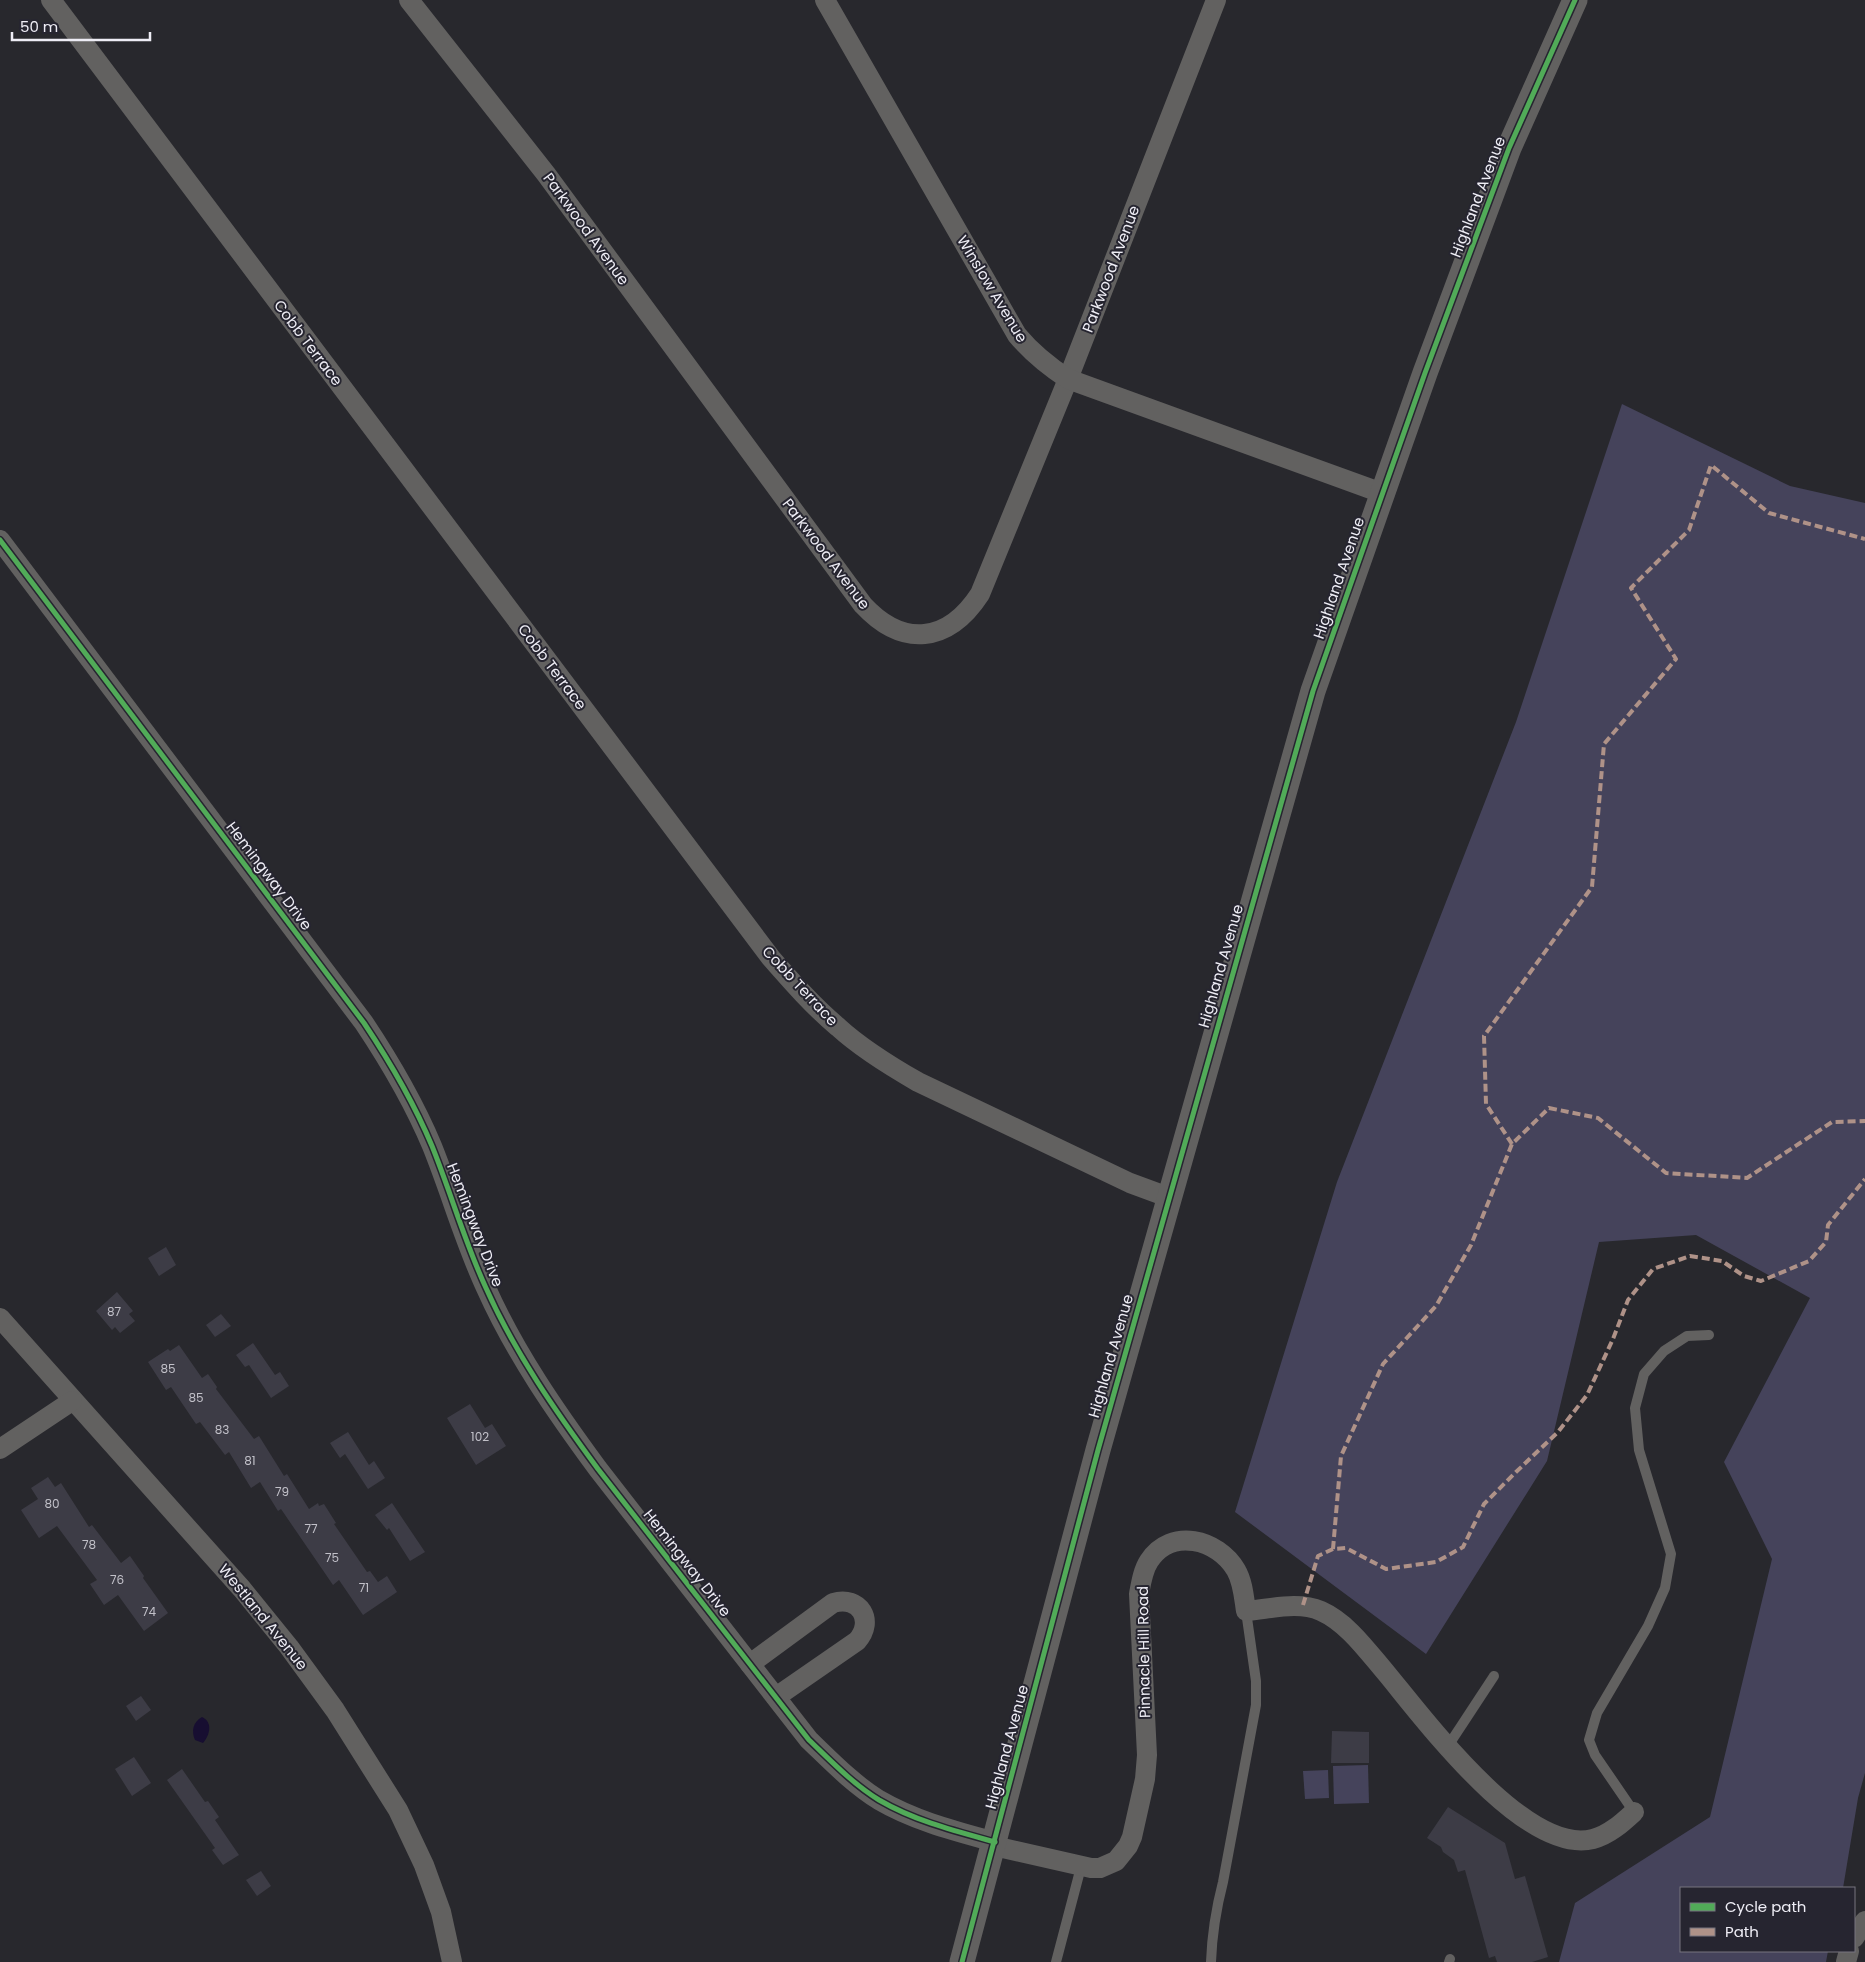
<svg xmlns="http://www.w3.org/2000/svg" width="1865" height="1962" viewBox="0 0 1865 1962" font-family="Poppins,sans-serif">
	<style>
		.green { fill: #45435b }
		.water { fill: #170e31 }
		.building { fill: #3d3c46 }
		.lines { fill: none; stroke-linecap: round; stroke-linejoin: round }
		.service { stroke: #626160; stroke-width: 10 }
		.minor { stroke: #626160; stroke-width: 20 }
		.tertiary { stroke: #626160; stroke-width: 25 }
		.quiet { stroke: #af9288; stroke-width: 4; stroke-dasharray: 8 4; stroke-linecap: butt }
		.cycleway-casing { stroke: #262530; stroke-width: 8 }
		.cycleway { stroke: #51ab58; stroke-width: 5 }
		.labels { text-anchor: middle; stroke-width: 4; stroke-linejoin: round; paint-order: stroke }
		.number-label { font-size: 12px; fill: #c2c1c9 }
		.street-label { font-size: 15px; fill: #eeedf5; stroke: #262530 }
	</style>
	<rect width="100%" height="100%" fill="#28282d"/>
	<!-- green -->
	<g class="green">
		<polygon points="1622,404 1790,486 1865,503 1865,1773 1858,1798 1843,1888 1681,1888 1681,1951 1828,1951 1826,1962 1559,1962 1575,1903 1710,1817 1772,1559 1724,1462 1810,1298 1696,1235 1599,1242 1547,1461 1426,1654 1235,1512 1337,1182 1516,722"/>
		<polygon points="1368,1765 1369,1803 1334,1804 1333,1766"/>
		<polygon points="1328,1770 1329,1798 1305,1799 1303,1771"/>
	</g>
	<!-- water -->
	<path class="water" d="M202,1717C213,1722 210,1735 203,1743L195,1740C191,1731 193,1722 202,1717Z"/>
	<!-- building -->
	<g class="building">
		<polygon points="166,1247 176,1265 159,1276 148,1258"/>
		<polygon points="117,1292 133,1311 129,1314 135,1321 120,1333 115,1327 112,1330 96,1311"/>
		<polygon points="221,1314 231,1326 215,1337 206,1325"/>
		<polygon points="253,1343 275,1375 280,1372 289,1386 271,1398 249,1365 245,1367 236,1355"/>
		<polygon points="179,1345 202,1378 208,1374 217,1387 216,1389 254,1439 259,1436 284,1476 287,1474 309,1509 318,1503 319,1506 324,1504 336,1523 334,1524 367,1572 370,1571 378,1582 387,1576 397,1592 363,1615 339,1580 333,1585 281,1509 278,1511 260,1482 251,1488 229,1452 225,1455 200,1422 196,1424 171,1387 166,1390 148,1362 168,1349 170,1351"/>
		<polygon points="470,1404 485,1428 492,1424 506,1446 476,1465 447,1418"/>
		<polygon points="348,1432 369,1465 374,1461 385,1478 368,1489 345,1454 340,1458 330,1443"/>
		<polygon points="48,1477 55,1487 61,1483 89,1527 92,1525 121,1563 130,1556 144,1576 143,1578 168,1613 144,1631 118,1595 104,1605 90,1584 97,1580 57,1526 39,1538 21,1510 38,1499 31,1488"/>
		<polygon points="392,1503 425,1552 410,1561 389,1528 387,1530 375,1515"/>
		<polygon points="141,1696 151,1710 136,1721 126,1706"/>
		<polygon points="1332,1731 1369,1732 1369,1763 1331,1763"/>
		<polygon points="134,1757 151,1783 132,1796 115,1769"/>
		<polygon points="182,1769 205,1802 208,1801 219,1817 215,1820 239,1855 223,1865 212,1850 215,1848 167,1780"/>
		<polygon points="1448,1807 1505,1843 1515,1879 1525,1876 1548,1957 1532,1962 1497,1962 1495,1956 1489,1958 1465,1870 1458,1872 1454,1860 1443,1852 1441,1847 1427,1838"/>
		<polygon points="261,1871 271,1886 257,1896 246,1880"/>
	</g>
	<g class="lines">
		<!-- service -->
		<g class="service">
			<polyline points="1448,1746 1494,1676"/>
			<polyline points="1634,1812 1595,1755 1589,1740 1597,1713 1648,1626 1665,1588 1671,1554 1639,1450 1635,1408 1644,1374 1664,1351 1687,1336 1709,1335"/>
			<polyline points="1056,1962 1081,1867"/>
			<path d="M1211,1962C1212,1934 1216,1909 1223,1882L1256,1705V1681L1246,1611"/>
			<polyline points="1449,1962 1450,1959"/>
		</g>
		<!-- minor -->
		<g class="minor">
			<path d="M51,0L771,958C792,982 813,1006 838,1027C862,1049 890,1066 918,1082L1130,1183L1168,1197"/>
			<path d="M409,0L546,174L863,605C903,648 948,643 980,594L1068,379L1216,0"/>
			<path d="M825,0L1017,335C1032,353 1048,366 1068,379L1382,493"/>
			<path d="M0,540L364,1023C390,1062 414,1103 432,1146C451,1193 465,1243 486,1288C515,1353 556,1412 598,1469L809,1740C831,1761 853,1784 879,1800C915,1821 955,1831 995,1842"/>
			<polyline points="0,1318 242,1589 289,1647 335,1710 398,1810 424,1865 441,1912 452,1962"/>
			<polyline points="0,1449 72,1401"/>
			<path d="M750,1664L833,1603C860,1595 875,1621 857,1641L776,1697"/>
			<path d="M994,1846L1091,1868H1100L1116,1861L1128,1846L1132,1837L1145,1779L1147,1755L1139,1594C1141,1583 1143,1570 1149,1561C1171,1527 1218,1539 1236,1570C1243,1582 1244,1598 1246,1611C1271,1609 1298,1601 1321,1611C1348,1623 1368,1652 1387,1674C1425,1720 1526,1856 1593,1839C1609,1835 1622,1823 1634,1812"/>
			<polyline points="1854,1938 1865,1921"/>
			<polyline points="1846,1962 1849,1951"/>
		</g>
		<!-- tertiary -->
		<polyline class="tertiary" points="962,1962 1098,1450 1313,691 1425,373 1509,148 1575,0"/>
		<!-- quiet -->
		<g class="quiet">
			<polyline points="1512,1144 1486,1104 1484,1036 1592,887 1604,744 1676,659 1631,588 1689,530 1711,465 1769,513 1865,539"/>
			<polyline points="1333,1549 1341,1456 1383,1364 1436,1306 1471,1245 1512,1144 1549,1108 1598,1118 1666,1173 1747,1178 1832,1122 1865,1121"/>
			<polyline points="1303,1605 1318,1556 1333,1549 1346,1548 1386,1569 1436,1562 1463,1547 1484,1504 1516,1472 1558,1432 1587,1395 1613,1339 1628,1300 1653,1269 1690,1256 1722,1261 1744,1276 1761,1281 1809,1261 1826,1242 1828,1225 1865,1179"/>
		</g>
		<!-- cycleway casing -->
		<g class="cycleway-casing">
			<g id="cycleway">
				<path d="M0,540L364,1023C390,1062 414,1103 432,1146C451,1193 465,1243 486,1288C515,1353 556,1412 598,1469L809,1740C831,1761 853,1784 879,1800C915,1821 955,1831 995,1842"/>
				<polyline points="962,1962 1098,1450 1313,691 1425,373 1509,148 1575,0"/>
			</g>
		</g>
		<!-- cycleway -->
		<use href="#cycleway" class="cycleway"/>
	</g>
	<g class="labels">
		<!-- number labels -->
		<g class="number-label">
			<text x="114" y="1316">87</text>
			<text x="168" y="1373">85</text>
			<text x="196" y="1402">85</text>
			<text x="222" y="1434">83</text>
			<text x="480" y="1441">102</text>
			<text x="250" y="1465">81</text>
			<text x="282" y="1496">79</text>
			<text x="52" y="1508">80</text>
			<text x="311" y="1533">77</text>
			<text x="89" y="1549">78</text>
			<text x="332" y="1562">75</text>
			<text x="117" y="1584">76</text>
			<text x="364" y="1592">71</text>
			<text x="149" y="1616">74</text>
		</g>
		<!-- street labels -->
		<g class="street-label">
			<text transform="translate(1478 197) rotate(-69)" y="5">Highland Avenue</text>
			<text transform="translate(586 229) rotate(54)" y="5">Parkwood Avenue</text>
			<text transform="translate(1111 269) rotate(-69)" y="5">Parkwood Avenue</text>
			<text transform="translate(992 289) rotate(59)" y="5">Winslow Avenue</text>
			<text transform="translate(308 343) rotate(53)" y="5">Cobb Terrace</text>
			<text transform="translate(826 554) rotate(53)" y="5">Parkwood Avenue</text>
			<text transform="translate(1339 578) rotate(-71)" y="5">Highland Avenue</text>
			<text transform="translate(552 667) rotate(53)" y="5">Cobb Terrace</text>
			<text transform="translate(269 876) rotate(53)" y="5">Hemingway Drive</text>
			<text transform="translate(1221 966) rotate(-74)" y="5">Highland Avenue</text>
			<text transform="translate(800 986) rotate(47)" y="5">Cobb Terrace</text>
			<text transform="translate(475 1225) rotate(69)" y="5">Hemingway Drive</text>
			<text transform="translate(1111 1356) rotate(-74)" y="5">Highland Avenue</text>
			<text transform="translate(687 1563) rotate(52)" y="5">Hemingway Drive</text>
			<text transform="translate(263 1617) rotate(51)" y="5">Westland Avenue</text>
			<text transform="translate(1144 1652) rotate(-91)" y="5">Pinnacle Hill Road</text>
			<text transform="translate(1007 1747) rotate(-75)" y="5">Highland Avenue</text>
		</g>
	</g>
	<!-- legend -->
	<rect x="1680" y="1887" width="175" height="65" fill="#262530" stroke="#76757f"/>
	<rect x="1690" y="1903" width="25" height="8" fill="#51ab58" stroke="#76757f"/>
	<text x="1725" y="1912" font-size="15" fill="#eeedf5">Cycle path</text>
	<rect x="1690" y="1928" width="25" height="8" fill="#af9288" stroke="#76757f"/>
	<text x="1725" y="1937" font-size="15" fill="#eeedf5">Path</text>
	<!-- scale -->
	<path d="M12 32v8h138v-8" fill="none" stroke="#eeedf5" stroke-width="2.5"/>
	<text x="20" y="32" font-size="15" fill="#eeedf5" stroke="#262530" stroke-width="4" paint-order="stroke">50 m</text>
</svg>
